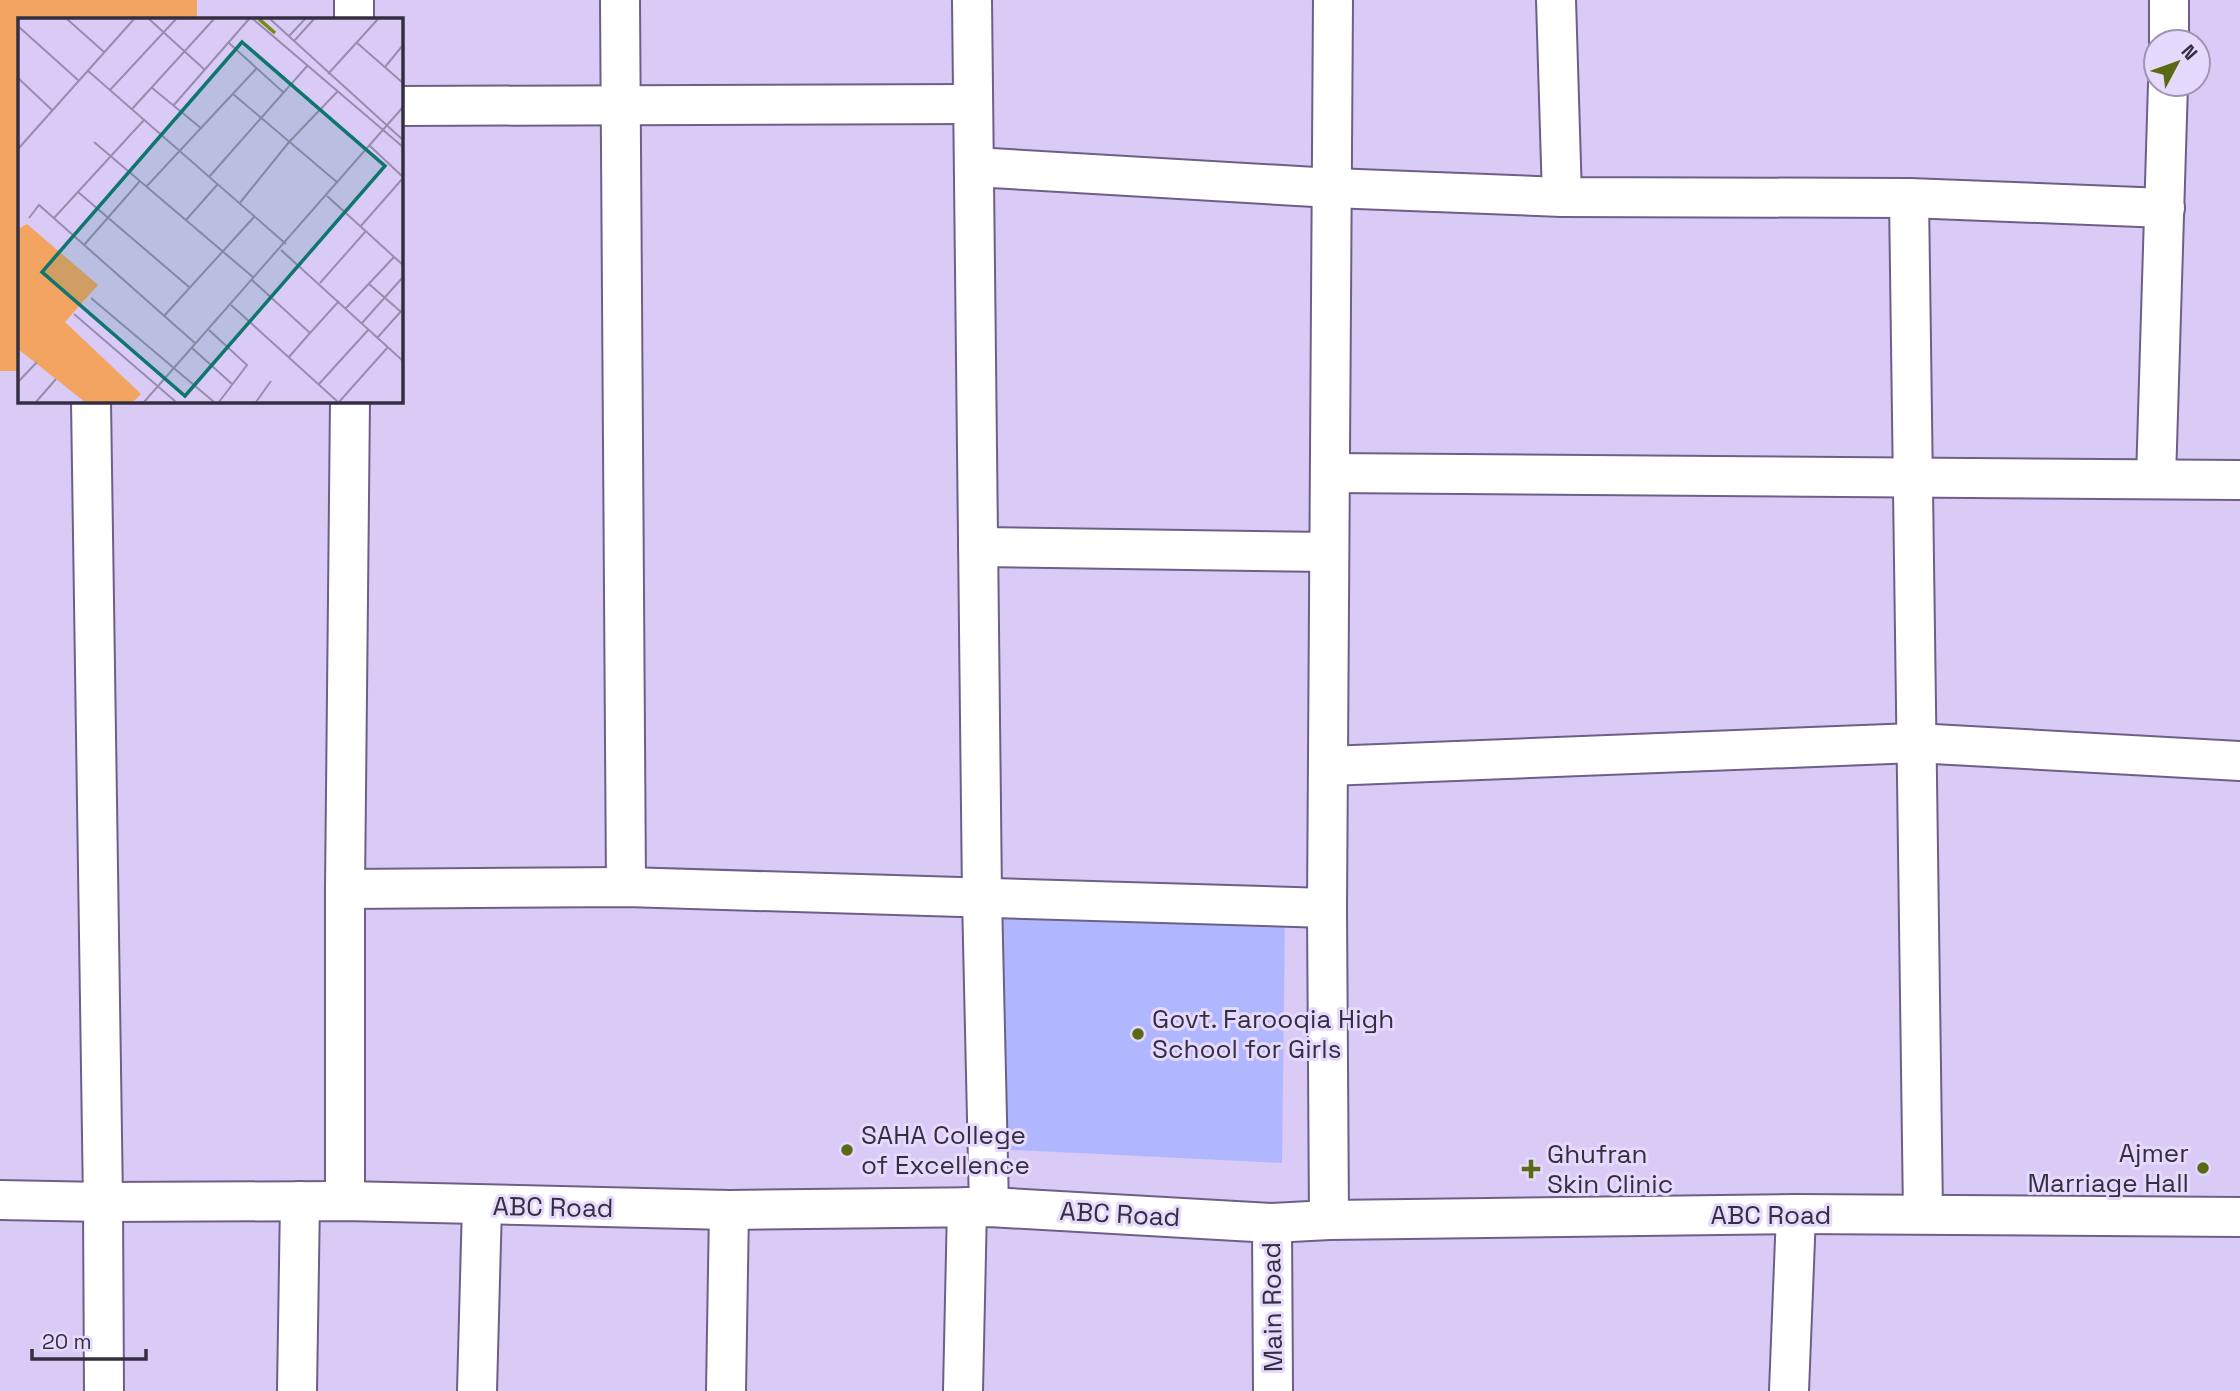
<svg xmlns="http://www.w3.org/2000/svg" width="2240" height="1391" viewBox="0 0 2240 1391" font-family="'Space Grotesk',sans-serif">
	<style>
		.green { fill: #f3a461 }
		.building { fill: #b1b7fe }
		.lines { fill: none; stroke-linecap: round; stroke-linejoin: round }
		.street-casing { stroke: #6d6086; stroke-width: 42 }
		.street { stroke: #fff; stroke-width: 38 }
		.poi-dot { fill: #5a6913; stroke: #e5dafd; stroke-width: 2.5 }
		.labels { text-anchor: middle; stroke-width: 6; stroke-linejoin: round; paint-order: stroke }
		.poi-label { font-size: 26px; fill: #342f40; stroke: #e5dafd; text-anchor: start }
		.street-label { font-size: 26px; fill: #342f40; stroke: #e5dafd }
		.inset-river { fill: none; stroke: #758915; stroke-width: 3.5 }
		.inset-road { fill: none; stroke: #978dad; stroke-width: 2 }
		.view { fill: #0f766e; fill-opacity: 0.15; stroke: #0f766e; stroke-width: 3.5 }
		.inset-edge { fill: none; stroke: #342f40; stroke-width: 3.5 }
	</style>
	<rect width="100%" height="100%" fill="#d9cbf6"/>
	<!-- green -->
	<polygon class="green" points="0,0 197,0 197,19 19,19 19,371 0,371"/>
	<!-- building -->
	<polygon class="building" points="992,909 1285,920 1282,1163 994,1149"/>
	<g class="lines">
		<!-- street casing -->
		<g class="street-casing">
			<g id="street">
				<polyline points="620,0 626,887"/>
				<polyline points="972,0 982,897 989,1207"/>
				<polyline points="1556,0 1562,197"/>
				<polyline points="354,19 354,0"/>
				<polyline points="2169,42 2169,0"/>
				<polyline points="401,106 973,104"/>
				<polyline points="974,167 1332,188 1562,197 1909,198 2165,208"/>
				<polyline points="1909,198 1923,1214"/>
				<polyline points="91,401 103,1202 104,1391"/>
				<polyline points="1330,473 2240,480"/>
				<polyline points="2156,479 2168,84"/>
				<polyline points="978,547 1329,552"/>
				<polyline points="1328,766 1915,743 2240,761"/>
				<polyline points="345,889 626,887 1327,908"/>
				<polyline points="0,1200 103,1202 345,1201 729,1210 989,1207 1272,1223 1329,1220 1796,1214 2240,1217"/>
				<polyline points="345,1201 345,889 350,401"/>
				<polyline points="1329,1220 1327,908 1333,0"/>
				<polyline points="1272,1223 1273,1391"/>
				<polyline points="297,1391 300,1201"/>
				<polyline points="477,1391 482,1205"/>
				<polyline points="726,1391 729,1210"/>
				<polyline points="963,1391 967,1207"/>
				<polyline points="1789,1391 1796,1214"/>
			</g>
		</g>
		<!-- street -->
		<use href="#street" class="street"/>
	</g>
	<!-- markers -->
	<g class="poi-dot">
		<circle cx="1138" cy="1034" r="7"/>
		<circle cx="847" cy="1150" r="7"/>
		<circle cx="2203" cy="1168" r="7"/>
		<path d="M1527.5 1158.5h7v7h7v7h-7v7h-7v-7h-7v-7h7z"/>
	</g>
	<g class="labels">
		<!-- poi labels -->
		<g class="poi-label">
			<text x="1152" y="1028">Govt. Farooqia High<tspan x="1152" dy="30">School for Girls</tspan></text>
			<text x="861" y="1144">SAHA College<tspan x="861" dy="30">of Excellence</tspan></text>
			<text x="2189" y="1162" text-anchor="end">Ajmer<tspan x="2189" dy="30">Marriage Hall</tspan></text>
			<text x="1547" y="1163">Ghufran<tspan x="1547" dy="30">Skin Clinic</tspan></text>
		</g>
		<!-- street labels -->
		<g class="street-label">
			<text transform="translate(553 1207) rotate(1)" y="9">ABC Road</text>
			<text transform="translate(1120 1214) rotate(3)" y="9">ABC Road</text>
			<text x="1771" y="1224">ABC Road</text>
			<text transform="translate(1272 1307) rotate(-91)" y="9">Main Road</text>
		</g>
	</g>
	<!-- overview -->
	<g transform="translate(18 18)">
		<rect width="385" height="385" fill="#d9cbf6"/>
		<path d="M9,206L80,267L47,304L123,376L115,384H67L0,331V211Z" fill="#f3a461"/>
		<path class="inset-river" d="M241,1L257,15"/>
		<path class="inset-road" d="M49,1L86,34M131,1L187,52M235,1L385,129M252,1L385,122M1,9L60,62M271,18L287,1M276,23L296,1M338,24L385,65M211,25L266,75M367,49L385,27M69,52L268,226M310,56L360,1M0,60L34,92M133,69L184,111M92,72L158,1M215,76L320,165M155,88L231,1M114,91L196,1M76,124L236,260M352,128L385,159M0,131L116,1M191,159L290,47M128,169L239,50M60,174L171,269M309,178L385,247M221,186L271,124L320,73M11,200L21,187L178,326M36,200L126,102M168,202L199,167M342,209L385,160M66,227L122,163M263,232L385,343M234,262L292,315L271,339M302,265L347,214M351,266L382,293M73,280L196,384M213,287L320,384M328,290L376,239M56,296L158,384M146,298L236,199M344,305L385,259M191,312L229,347L201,384M292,315L321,283M360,319L385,291M174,330L214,366M0,364L19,344M301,366L351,311M18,384L38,361M126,384L385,89M238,384L253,363M321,384L370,329"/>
		<path class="view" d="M224,24L367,148L167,378L24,254Z"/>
		<rect width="385" height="385" class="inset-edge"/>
	</g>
	<!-- north arrow -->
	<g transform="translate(2177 63) rotate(49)"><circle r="33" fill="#e5dafd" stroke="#9e96b1" stroke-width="2"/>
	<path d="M0-5L12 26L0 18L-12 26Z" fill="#5a6913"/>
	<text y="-10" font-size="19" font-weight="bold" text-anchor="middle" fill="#342f40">N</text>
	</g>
	<!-- scale -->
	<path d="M32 1349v10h114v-10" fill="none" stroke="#342f40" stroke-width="3.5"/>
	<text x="42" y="1349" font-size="21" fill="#342f40" stroke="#e5dafd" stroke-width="5" paint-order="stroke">20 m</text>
</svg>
